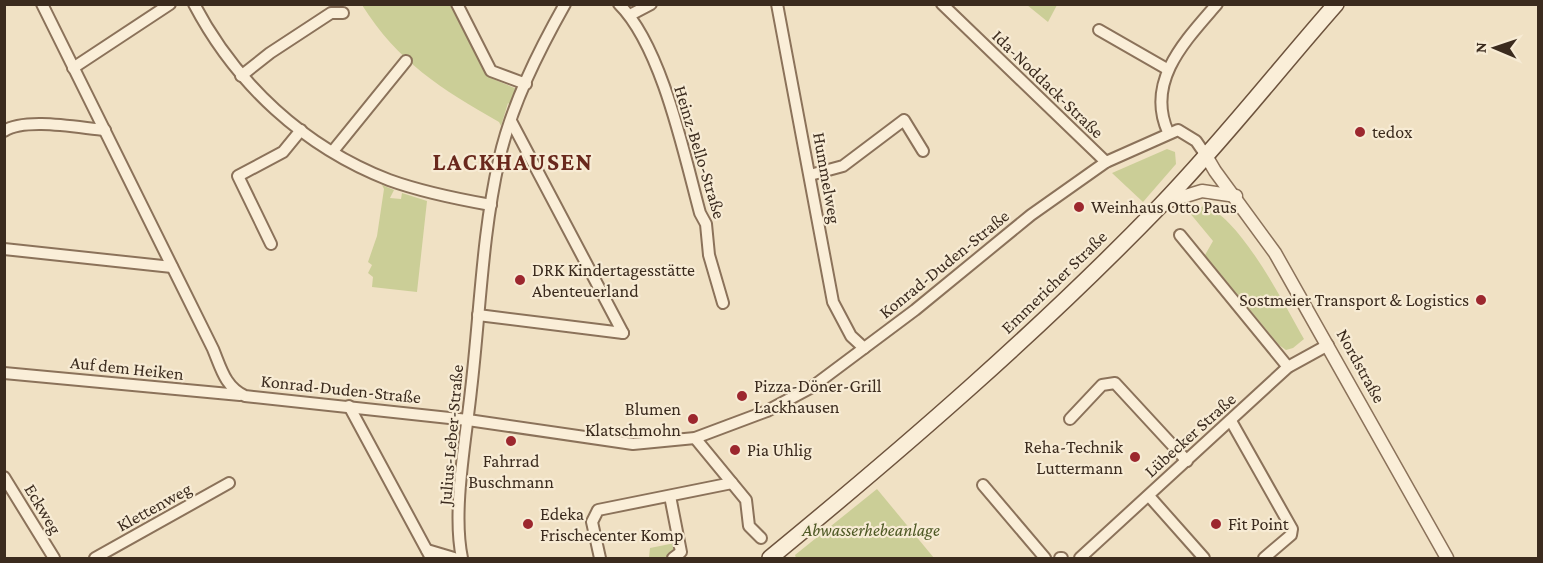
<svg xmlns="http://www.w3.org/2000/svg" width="1543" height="563" viewBox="0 0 1543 563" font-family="'Crimson Pro',serif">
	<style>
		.green { fill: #cbce97 }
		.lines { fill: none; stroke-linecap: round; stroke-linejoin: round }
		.minor-casing { stroke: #8b725a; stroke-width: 14 }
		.tertiary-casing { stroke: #8b725a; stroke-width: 15 }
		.secondary-casing { stroke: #6d533d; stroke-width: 18 }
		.minor { stroke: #faeed8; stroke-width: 10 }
		.tertiary { stroke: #faeed8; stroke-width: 12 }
		.secondary { stroke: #faeed8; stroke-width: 15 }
		.poi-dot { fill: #9c272e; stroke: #f7ebd4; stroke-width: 2 }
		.labels { text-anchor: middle; stroke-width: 4.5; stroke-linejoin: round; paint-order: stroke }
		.street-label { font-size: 18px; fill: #3b2b1e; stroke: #f7ebd4 }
		.poi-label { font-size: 18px; fill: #3b2b1e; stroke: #f7ebd4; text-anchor: start }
		.park-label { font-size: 18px; font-style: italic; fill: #4d5824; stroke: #f7ebd4 }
		.district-label { font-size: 24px; font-weight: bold; letter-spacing: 1.5px; fill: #69281c; stroke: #f7ebd4 }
	</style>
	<rect width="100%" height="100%" fill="#f0e1c4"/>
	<!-- green -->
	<g class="green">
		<path d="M362,5H450L485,73L493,79L517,89L511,106L508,103L501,126L499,122C441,89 398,62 362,5Z"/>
		<polygon points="1027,5 1057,5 1048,22"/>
		<polygon points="1167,149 1175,152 1176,164 1143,202 1112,173"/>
		<polygon points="382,185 394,190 390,198 401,199 402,193 427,201 417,292 372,287 373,277 368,273 372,265 368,262 377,236 384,189"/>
		<path d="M1204,206C1240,216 1285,306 1304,339L1293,348L1286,350L1279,345L1205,255L1213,241L1189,212Z"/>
		<polygon points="877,489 934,558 796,558 795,555"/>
		<polygon points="675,543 674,552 667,558 649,558 650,548"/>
	</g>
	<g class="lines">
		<!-- minor casing -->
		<g class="minor-casing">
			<g id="minor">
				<path d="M42,4L213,349C221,368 225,387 245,396L468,420L633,444L695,438L767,411L812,387L915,310L1031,215L1106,162L1178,130L1196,141L1205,154"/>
				<path d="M194,4C236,84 304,147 389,180C422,192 457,199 491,205"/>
				<polyline points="457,4 491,71 526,84"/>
				<path d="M619,4C662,47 684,154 700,213L706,224L709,255L723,303"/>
				<polyline points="777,4 833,302 851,336 864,348"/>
				<polyline points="942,4 1106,162"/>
				<polyline points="630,15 651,4"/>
				<polyline points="1099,30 1167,69"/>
				<polyline points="73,68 170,4"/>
				<polyline points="241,76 270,53 331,13 343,13"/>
				<polyline points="511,121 623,333"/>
				<path d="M4,131C26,117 80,128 105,130"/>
				<path d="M1168,132C1145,81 1186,40 1217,4"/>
				<polyline points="333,151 406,61"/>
				<polyline points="810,175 843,166 904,120 923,151"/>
				<polyline points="1180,235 1288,367"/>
				<polyline points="271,244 238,176 283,152 301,130"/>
				<polyline points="4,249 172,267"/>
				<polyline points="478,315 623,333"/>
				<polyline points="4,373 240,395"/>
				<polyline points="349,406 431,558"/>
				<polyline points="1070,419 1102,385 1115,383 1187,461"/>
				<polyline points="1231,421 1292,529 1291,535 1264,558"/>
				<polyline points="695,438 746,500 749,526 761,538"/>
				<polyline points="4,477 54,558"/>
				<polyline points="983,485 1045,558"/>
				<polyline points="670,496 681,552 673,558"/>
				<polyline points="1149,496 1204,558"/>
				<polyline points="427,550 454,558"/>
				<polyline points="95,558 229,483"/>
				<path d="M462,558C452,511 466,439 471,390C480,314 482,235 499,160C511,106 538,52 565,4"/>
				<polyline points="600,558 592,522 598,510 732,483"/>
				<polyline points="1060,558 1062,558"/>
				<polyline points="1080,558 1288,367 1328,345"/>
			</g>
		</g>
		<!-- tertiary casing -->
		<g class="tertiary-casing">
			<g id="tertiary">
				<polyline points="1205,154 1215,171 1275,253 1447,558"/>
				<polyline points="1166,202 1202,191 1236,196"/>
			</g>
		</g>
		<!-- secondary casing -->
		<g class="secondary-casing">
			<path id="secondary" d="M770,558C905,447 1038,332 1160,206C1222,142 1277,71 1336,4"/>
		</g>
		<!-- minor -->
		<use href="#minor" class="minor"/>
		<!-- tertiary -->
		<use href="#tertiary" class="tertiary"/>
		<!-- secondary -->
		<use href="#secondary" class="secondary"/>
	</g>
	<!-- markers -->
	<g class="poi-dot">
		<circle cx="1360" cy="132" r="6"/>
		<circle cx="1079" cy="207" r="6"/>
		<circle cx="520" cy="280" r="6"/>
		<circle cx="1481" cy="300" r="6"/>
		<circle cx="742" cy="396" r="6"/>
		<circle cx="693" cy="419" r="6"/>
		<circle cx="511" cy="441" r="6"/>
		<circle cx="735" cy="450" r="6"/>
		<circle cx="1135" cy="457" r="6"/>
		<circle cx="528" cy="524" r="6"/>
		<circle cx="1216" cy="524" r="6"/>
	</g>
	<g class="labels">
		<!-- street labels -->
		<g class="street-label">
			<text transform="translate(1048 84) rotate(44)" y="6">Ida-Noddack-Straße</text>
			<text transform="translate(700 152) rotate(73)" y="6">Heinz-Bello-Straße</text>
			<text transform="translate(827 178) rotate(80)" y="6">Hummelweg</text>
			<text transform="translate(944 264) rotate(-39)" y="6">Konrad-Duden-Straße</text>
			<text transform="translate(1054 282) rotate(-44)" y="6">Emmericher Straße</text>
			<text transform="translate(1361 366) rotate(61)" y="6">Nordstraße</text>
			<text transform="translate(127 368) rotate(6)" y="6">Auf dem Heiken</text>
			<text transform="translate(341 389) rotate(6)" y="6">Konrad-Duden-Straße</text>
			<text transform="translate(451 435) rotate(-85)" y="6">Julius-Leber-Straße</text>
			<text transform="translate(1190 435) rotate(-42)" y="6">Lübecker Straße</text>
			<text transform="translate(154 507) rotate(-29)" y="6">Klettenweg</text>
			<text transform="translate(43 509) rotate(59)" y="6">Eckweg</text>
		</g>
		<!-- poi labels -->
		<g class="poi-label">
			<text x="1372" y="138">tedox</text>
			<text x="1091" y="213">Weinhaus Otto Paus</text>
			<text x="532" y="276">DRK Kindertagesstätte<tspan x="532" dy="21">Abenteuerland</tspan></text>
			<text x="1469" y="306" text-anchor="end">Sostmeier Transport &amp; Logistics</text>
			<text x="754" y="392">Pizza-Döner-Grill<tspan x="754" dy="21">Lackhausen</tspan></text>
			<text x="681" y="415" text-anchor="end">Blumen<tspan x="681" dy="21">Klatschmohn</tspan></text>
			<text x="1123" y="453" text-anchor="end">Reha-Technik<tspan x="1123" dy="21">Luttermann</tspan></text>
			<text x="747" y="456">Pia Uhlig</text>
			<text x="511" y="467" text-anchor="middle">Fahrrad<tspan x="511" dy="21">Buschmann</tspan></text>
			<text x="540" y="520">Edeka<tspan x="540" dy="21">Frischecenter Komp</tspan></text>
			<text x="1228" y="530">Fit Point</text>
		</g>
		<!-- park labels -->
		<g class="park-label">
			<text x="871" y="536">Abwasserhebeanlage</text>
		</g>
		<!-- district labels -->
		<g class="district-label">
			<text x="513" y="170">LACKHAUSEN</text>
		</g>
	</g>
	<!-- border -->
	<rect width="1543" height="563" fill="none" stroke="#3b2b1e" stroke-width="12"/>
	<!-- north arrow -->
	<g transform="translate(1495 48) rotate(272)" stroke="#f7ebd4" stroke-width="4.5" paint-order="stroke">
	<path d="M0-4.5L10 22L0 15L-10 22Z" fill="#3b2b1e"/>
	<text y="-9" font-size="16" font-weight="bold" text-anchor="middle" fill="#3b2b1e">N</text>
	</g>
</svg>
